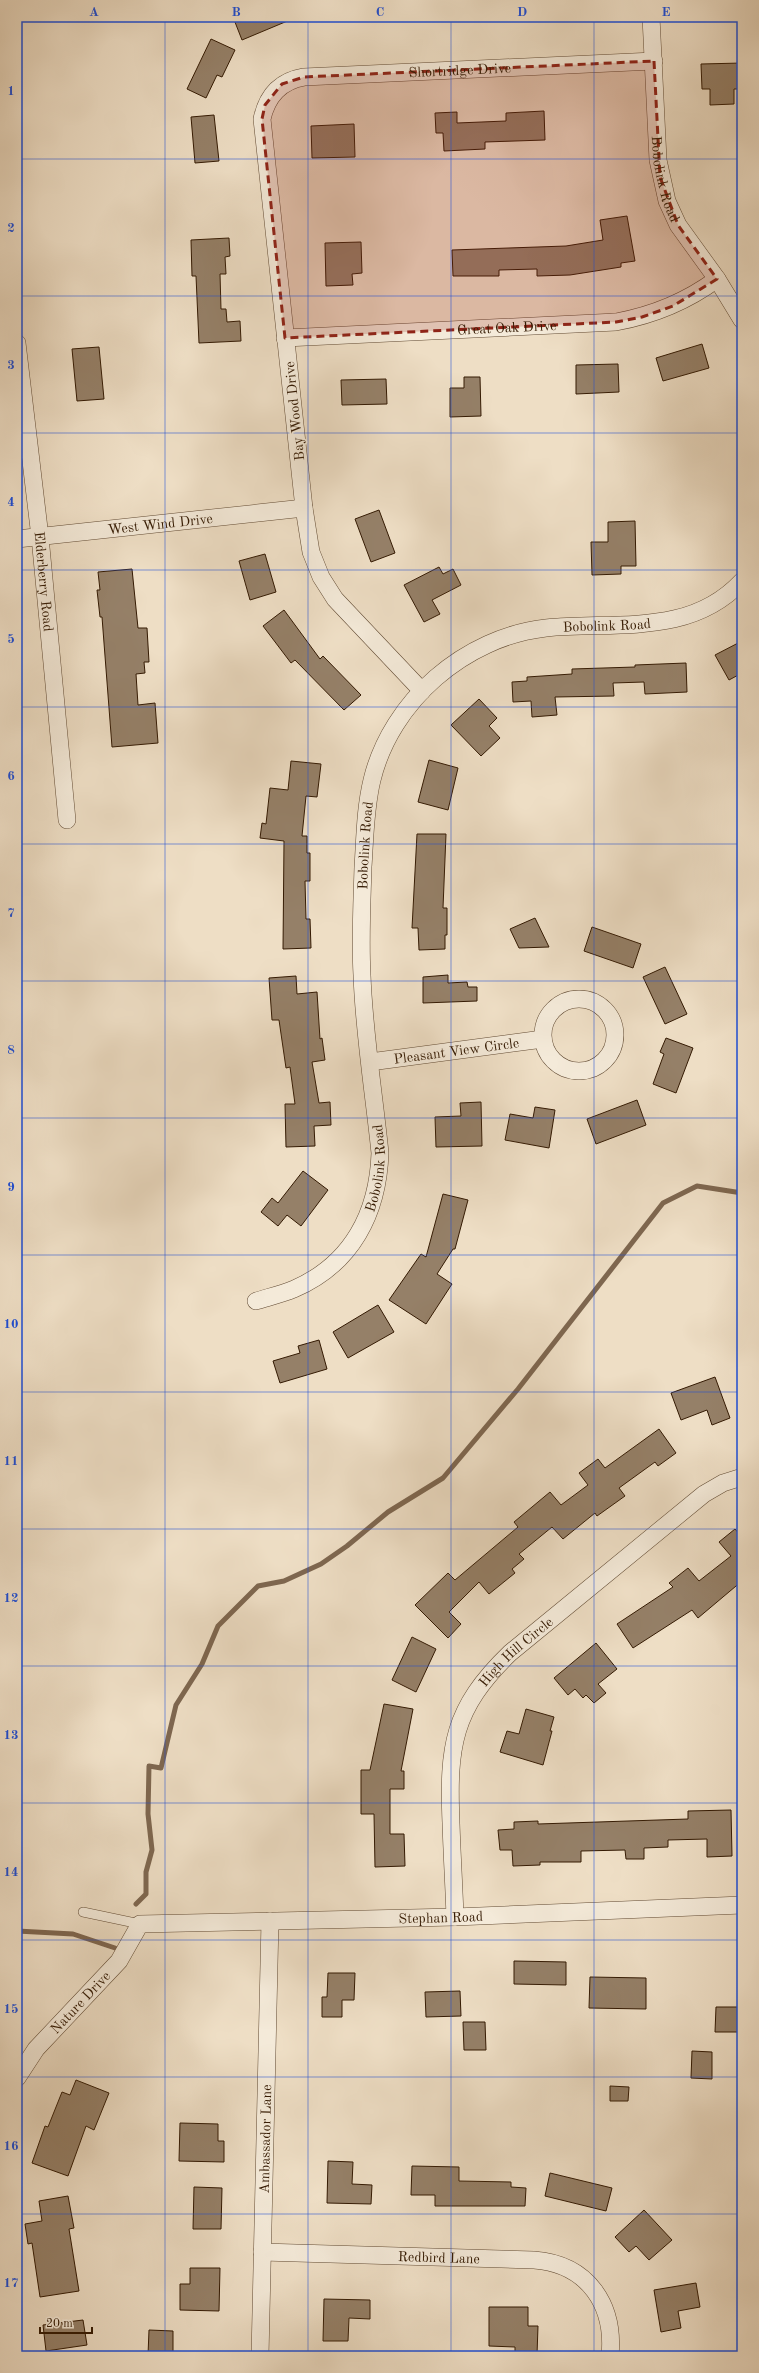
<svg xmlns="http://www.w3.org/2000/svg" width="759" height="2373" viewBox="0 0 759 2373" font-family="'Old Standard TT',serif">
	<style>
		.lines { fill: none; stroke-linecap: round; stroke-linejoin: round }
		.stream { stroke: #7e6750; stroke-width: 5 }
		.building { fill: #958068; stroke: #341a03 }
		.lane-casing { stroke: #624b34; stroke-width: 10 }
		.street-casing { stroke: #624b34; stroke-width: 18 }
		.lane { stroke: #f4ead9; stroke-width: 9 }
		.street { stroke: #f4ead9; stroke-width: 17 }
		.marked { fill: #8f2418; fill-opacity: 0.2; stroke: #8f2418; stroke-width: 3; stroke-dasharray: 8 5; stroke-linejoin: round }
		.grid { fill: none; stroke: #1d4ed8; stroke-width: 1; stroke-opacity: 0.55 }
		.labels { text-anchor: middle; stroke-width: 3.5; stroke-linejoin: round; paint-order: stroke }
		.street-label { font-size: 14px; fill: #341a03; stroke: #f4ead9 }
		.neatline { fill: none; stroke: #1d4ed8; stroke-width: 1.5 }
		.grid-label { font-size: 13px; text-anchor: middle; font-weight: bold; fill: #1d4ed8 }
	</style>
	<rect width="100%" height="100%" fill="#eedec5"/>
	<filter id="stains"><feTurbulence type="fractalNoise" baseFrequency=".005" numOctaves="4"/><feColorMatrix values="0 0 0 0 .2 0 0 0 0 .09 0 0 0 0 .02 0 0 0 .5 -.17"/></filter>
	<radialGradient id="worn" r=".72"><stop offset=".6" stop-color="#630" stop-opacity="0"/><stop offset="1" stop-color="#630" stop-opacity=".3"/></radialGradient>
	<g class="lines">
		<!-- stream -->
		<g class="stream">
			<polyline points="136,1904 146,1894 146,1872 152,1850 148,1814 149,1766 161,1768 176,1705 202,1664 218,1626 258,1586 284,1581 321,1564 347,1546 388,1512 443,1478 518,1389 663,1203 697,1186 742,1193"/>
			<polyline points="17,1931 73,1934 115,1948"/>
		</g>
	</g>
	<!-- building -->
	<g class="building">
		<polygon points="233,17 297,17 242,40"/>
		<polygon points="211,39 235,50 222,77 217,75 206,98 187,89"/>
		<polygon points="742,63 742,89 734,89 734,104 710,105 710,89 702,89 701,64"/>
		<polygon points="544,111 545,140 485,142 485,149 444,151 443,133 436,133 435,113 457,112 457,123 506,121 506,113"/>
		<polygon points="214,115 219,161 195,163 191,117"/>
		<polygon points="354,124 355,157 312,158 311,126"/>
		<polygon points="627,216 635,261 621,263 621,267 570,275 537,276 537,269 499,270 499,276 453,276 452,250 566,246 603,240 600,220"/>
		<polygon points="229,238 230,256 225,257 226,274 220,274 221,309 226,309 227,322 240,321 241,341 199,343 196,276 192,276 191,240"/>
		<polygon points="361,242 362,273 352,274 353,285 326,286 325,243"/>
		<polygon points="702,344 709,368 663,381 656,358"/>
		<polygon points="99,347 104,399 77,401 72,349"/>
		<polygon points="618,364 619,392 576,394 576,365"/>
		<polygon points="464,377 480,377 481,416 450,417 450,388 464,388"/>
		<polygon points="386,379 387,404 342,405 341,380"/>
		<polygon points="379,510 395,553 371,562 355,519"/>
		<polygon points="635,521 636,566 621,566 621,574 592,575 591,542 608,542 608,522"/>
		<polygon points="265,554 276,592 250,600 239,561"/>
		<polygon points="439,567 443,574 453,569 461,585 432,600 440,614 424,622 404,585"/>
		<polygon points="132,569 138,628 147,628 149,662 144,662 145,673 136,674 138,705 155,703 158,743 112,747 102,617 100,617 97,590 100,590 98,572"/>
		<polygon points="284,610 320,659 323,656 361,695 344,710 295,660 291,663 263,626"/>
		<polygon points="742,641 742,673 729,680 715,655"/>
		<polygon points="686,663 687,692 645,694 644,682 613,683 614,696 555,697 557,715 532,717 531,701 513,702 512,682 527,681 527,677 572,674 572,669 635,667 635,665"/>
		<polygon points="479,699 497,718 489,726 500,738 481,756 451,725"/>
		<polygon points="429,760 458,768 448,810 418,802"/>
		<polygon points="291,761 321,764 317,797 306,796 302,836 307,836 307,853 310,853 310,881 305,881 306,919 310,919 311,948 283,949 284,841 260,838 262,823 266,824 270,788 288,790"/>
		<polygon points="417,834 446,834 443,908 447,908 447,935 445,935 445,949 419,950 418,928 412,928"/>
		<polygon points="535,918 549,947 519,948 510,929"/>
		<polygon points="592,927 641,944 633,968 584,951"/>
		<polygon points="665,967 687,1014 665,1024 643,977"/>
		<polygon points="448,975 448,983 467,982 468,987 477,987 477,1001 423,1003 423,977"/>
		<polygon points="296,976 297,994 317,992 320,1039 322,1038 325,1060 312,1062 319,1103 330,1102 331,1125 314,1126 315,1146 286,1147 285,1104 295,1104 290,1067 286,1068 279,1020 272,1020 269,978"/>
		<polygon points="666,1038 693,1048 676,1093 653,1084 664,1054 660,1052"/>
		<polygon points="637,1100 646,1125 596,1144 587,1119"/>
		<polygon points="481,1102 482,1146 436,1147 435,1117 461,1116 460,1103"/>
		<polygon points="535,1107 555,1110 549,1148 505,1140 510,1114 533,1118"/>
		<polygon points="303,1171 328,1190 301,1226 287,1215 278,1226 261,1212 272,1198 278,1203"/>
		<polygon points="443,1194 468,1200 455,1249 453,1249 437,1274 452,1284 426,1324 389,1300 421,1254 426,1257"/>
		<polygon points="378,1305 394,1332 348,1358 333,1332"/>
		<polygon points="319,1340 327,1369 280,1383 273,1361 300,1353 298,1346"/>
		<polygon points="715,1377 730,1418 712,1425 707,1410 681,1420 671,1393"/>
		<polygon points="659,1429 676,1453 658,1466 655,1462 619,1488 625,1496 597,1516 595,1513 563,1539 552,1527 519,1554 524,1559 512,1569 515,1573 489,1594 479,1582 449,1612 461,1624 448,1638 415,1605 448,1573 455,1580 518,1527 514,1522 550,1492 561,1505 588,1485 579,1473 598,1459 605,1468"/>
		<polygon points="735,1529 742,1537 742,1581 698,1618 692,1610 633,1648 617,1624 673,1587 669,1583 688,1568 699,1581 731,1556 719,1542"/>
		<polygon points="412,1637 436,1649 416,1692 392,1680"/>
		<polygon points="596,1643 617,1669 598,1684 606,1693 594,1703 586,1695 583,1698 575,1689 568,1695 554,1678"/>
		<polygon points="384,1704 413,1709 401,1771 404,1771 404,1789 390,1789 390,1834 404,1834 405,1866 375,1867 374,1814 361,1814 361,1770 370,1770"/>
		<polygon points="526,1709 554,1717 550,1731 552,1731 543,1765 500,1752 507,1731 519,1734"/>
		<polygon points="731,1810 732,1856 707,1857 707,1839 668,1840 668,1847 644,1848 644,1859 626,1859 625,1850 581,1851 581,1862 540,1862 540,1865 513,1866 512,1850 500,1850 498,1830 514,1829 514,1822 538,1821 538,1824 688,1819 688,1811"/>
		<polygon points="514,1961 566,1962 566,1985 514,1984"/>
		<polygon points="328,1973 355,1973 354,2000 342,2000 342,2017 322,2017 322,1997 327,1997"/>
		<polygon points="590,1977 646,1978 646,2009 589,2008"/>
		<polygon points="460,1991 461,2016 426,2017 425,1992"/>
		<polygon points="716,2007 742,2007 742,2032 715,2032"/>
		<polygon points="463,2022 485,2022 486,2050 464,2050"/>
		<polygon points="692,2051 712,2052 712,2079 691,2078"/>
		<polygon points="76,2080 109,2093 94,2130 86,2126 68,2176 32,2163 45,2126 48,2127 62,2092 70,2095"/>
		<polygon points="610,2086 629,2087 628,2101 610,2101"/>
		<polygon points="180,2123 218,2124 218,2141 224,2141 224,2162 179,2161"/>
		<polygon points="328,2161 353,2162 352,2184 372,2185 371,2204 327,2203"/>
		<polygon points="412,2166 459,2167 459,2181 511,2182 511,2187 526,2188 525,2206 435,2206 435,2195 411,2195"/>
		<polygon points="550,2173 612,2188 606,2211 545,2196"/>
		<polygon points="194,2187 222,2188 221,2229 193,2229"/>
		<polygon points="68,2196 74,2228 69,2229 79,2291 40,2297 32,2243 28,2244 25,2224 42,2221 39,2201"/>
		<polygon points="644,2210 672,2240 649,2260 636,2246 629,2252 615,2237"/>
		<polygon points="190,2268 220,2268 219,2311 180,2310 180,2284 190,2284"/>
		<polygon points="696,2283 700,2307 678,2311 681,2328 661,2332 654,2290"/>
		<polygon points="324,2299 370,2300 370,2319 349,2318 348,2341 323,2341"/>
		<polygon points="489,2307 528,2307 528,2326 538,2326 537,2355 515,2354 515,2347 489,2346"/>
		<polygon points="83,2320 87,2345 46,2351 43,2325"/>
		<polygon points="149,2330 173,2331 173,2356 148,2355"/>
	</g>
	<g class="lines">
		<!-- lane casing -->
		<g class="lane-casing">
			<polyline id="lane" points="83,1912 140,1924"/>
		</g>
		<!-- street casing -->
		<g class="street-casing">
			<g id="street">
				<path id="s1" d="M651,17L658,160L667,201L678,225L717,279L742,320"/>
				<path id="s2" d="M285,338L616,322C654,315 686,302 717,279"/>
				<path id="s3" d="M17,343L40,537L67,820"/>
				<path id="s4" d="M17,539L304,508"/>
				<path id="s5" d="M422,691L335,599L321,577L311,552L304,508L262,119C267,96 280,81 304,77L654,61"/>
				<circle cx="579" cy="1035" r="36"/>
				<path id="s6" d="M370,1062L543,1039"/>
				<path id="s7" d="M256,1301C269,1297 282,1294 294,1289C352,1264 378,1213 380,1153C374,1094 364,1034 362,975C360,939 362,903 363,867C365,838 365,809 372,780C391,701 465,637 546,628C616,621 690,637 742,581"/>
				<path id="s8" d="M455,1917C454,1886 452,1855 451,1823C448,1747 452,1709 510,1653L704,1494L723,1483L742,1477"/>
				<path id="s9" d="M17,2078L36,2049L119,1961L140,1924L455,1917L742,1905"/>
				<path id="s10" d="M262,2252L534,2260C588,2264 615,2305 610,2356"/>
				<path id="s11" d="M260,2356L270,1921"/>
			</g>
		</g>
		<!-- lane -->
		<use href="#lane" class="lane"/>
		<!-- street -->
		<use href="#street" class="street"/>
	</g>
	<!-- marked area -->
	<path class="marked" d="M654,61L660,177L678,225L717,279L673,306L642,317L616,322L285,338L262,119L265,105L282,84L304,77Z"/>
	<!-- grid -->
	<path class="grid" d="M165,17V2356M308,17V2356M451,17V2356M594,17V2356M17,159H742M17,296H742M17,433H742M17,570H742M17,707H742M17,844H742M17,981H742M17,1118H742M17,1255H742M17,1392H742M17,1529H742M17,1666H742M17,1803H742M17,1940H742M17,2077H742M17,2214H742"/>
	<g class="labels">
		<!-- street labels -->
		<g class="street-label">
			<text dy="5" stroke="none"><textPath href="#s5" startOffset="835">Shortridge Drive</textPath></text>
			<text dy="5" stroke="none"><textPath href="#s1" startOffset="163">Bobolink Road</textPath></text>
			<text dy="5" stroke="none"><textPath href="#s2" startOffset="222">Great Oak Drive</textPath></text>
			<text transform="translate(294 411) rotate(-96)" y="5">Bay Wood Drive</text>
			<text dy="5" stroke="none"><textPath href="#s4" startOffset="144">West Wind Drive</textPath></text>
			<text dy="5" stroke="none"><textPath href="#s3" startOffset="240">Elderberry Road</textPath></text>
			<text dy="5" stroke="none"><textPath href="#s7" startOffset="891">Bobolink Road</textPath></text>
			<text dy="5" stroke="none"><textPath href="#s7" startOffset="519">Bobolink Road</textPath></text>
			<text dy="5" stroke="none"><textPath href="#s6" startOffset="87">Pleasant View Circle</textPath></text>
			<text dy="5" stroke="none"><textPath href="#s7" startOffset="195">Bobolink Road</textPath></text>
			<text dy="5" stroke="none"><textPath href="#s8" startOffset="287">High Hill Circle</textPath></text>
			<text dy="5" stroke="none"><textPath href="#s9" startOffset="499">Stephan Road</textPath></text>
			<text dy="5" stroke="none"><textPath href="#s9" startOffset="99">Nature Drive</textPath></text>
			<text dy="5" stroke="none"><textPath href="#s11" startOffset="217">Ambassador Lane</textPath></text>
			<text dy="5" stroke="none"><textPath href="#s10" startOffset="177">Redbird Lane</textPath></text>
		</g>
	</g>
	<!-- margin -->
	<rect width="759" height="2373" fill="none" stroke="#eedec5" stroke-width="44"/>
	<!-- scale -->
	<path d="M40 2327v6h52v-6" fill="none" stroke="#341a03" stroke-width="2"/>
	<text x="46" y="2327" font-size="12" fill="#341a03" stroke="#f4ead9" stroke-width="3" paint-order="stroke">20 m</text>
	<rect x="22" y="22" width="715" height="2329" class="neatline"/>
	<g class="grid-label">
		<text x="94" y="16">A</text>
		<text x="236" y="16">B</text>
		<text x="380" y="16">C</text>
		<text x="522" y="16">D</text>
		<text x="666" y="16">E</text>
		<text x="11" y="95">1</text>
		<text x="11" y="232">2</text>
		<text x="11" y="369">3</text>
		<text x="11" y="506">4</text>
		<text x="11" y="643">5</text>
		<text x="11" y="780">6</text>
		<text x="11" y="917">7</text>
		<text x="11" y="1054">8</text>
		<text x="11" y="1191">9</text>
		<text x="11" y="1328">10</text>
		<text x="11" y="1465">11</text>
		<text x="11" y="1602">12</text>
		<text x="11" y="1739">13</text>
		<text x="11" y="1876">14</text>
		<text x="11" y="2013">15</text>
		<text x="11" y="2150">16</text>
		<text x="11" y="2287">17</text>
	</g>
	<rect width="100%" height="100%" filter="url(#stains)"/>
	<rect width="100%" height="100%" fill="url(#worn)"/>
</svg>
